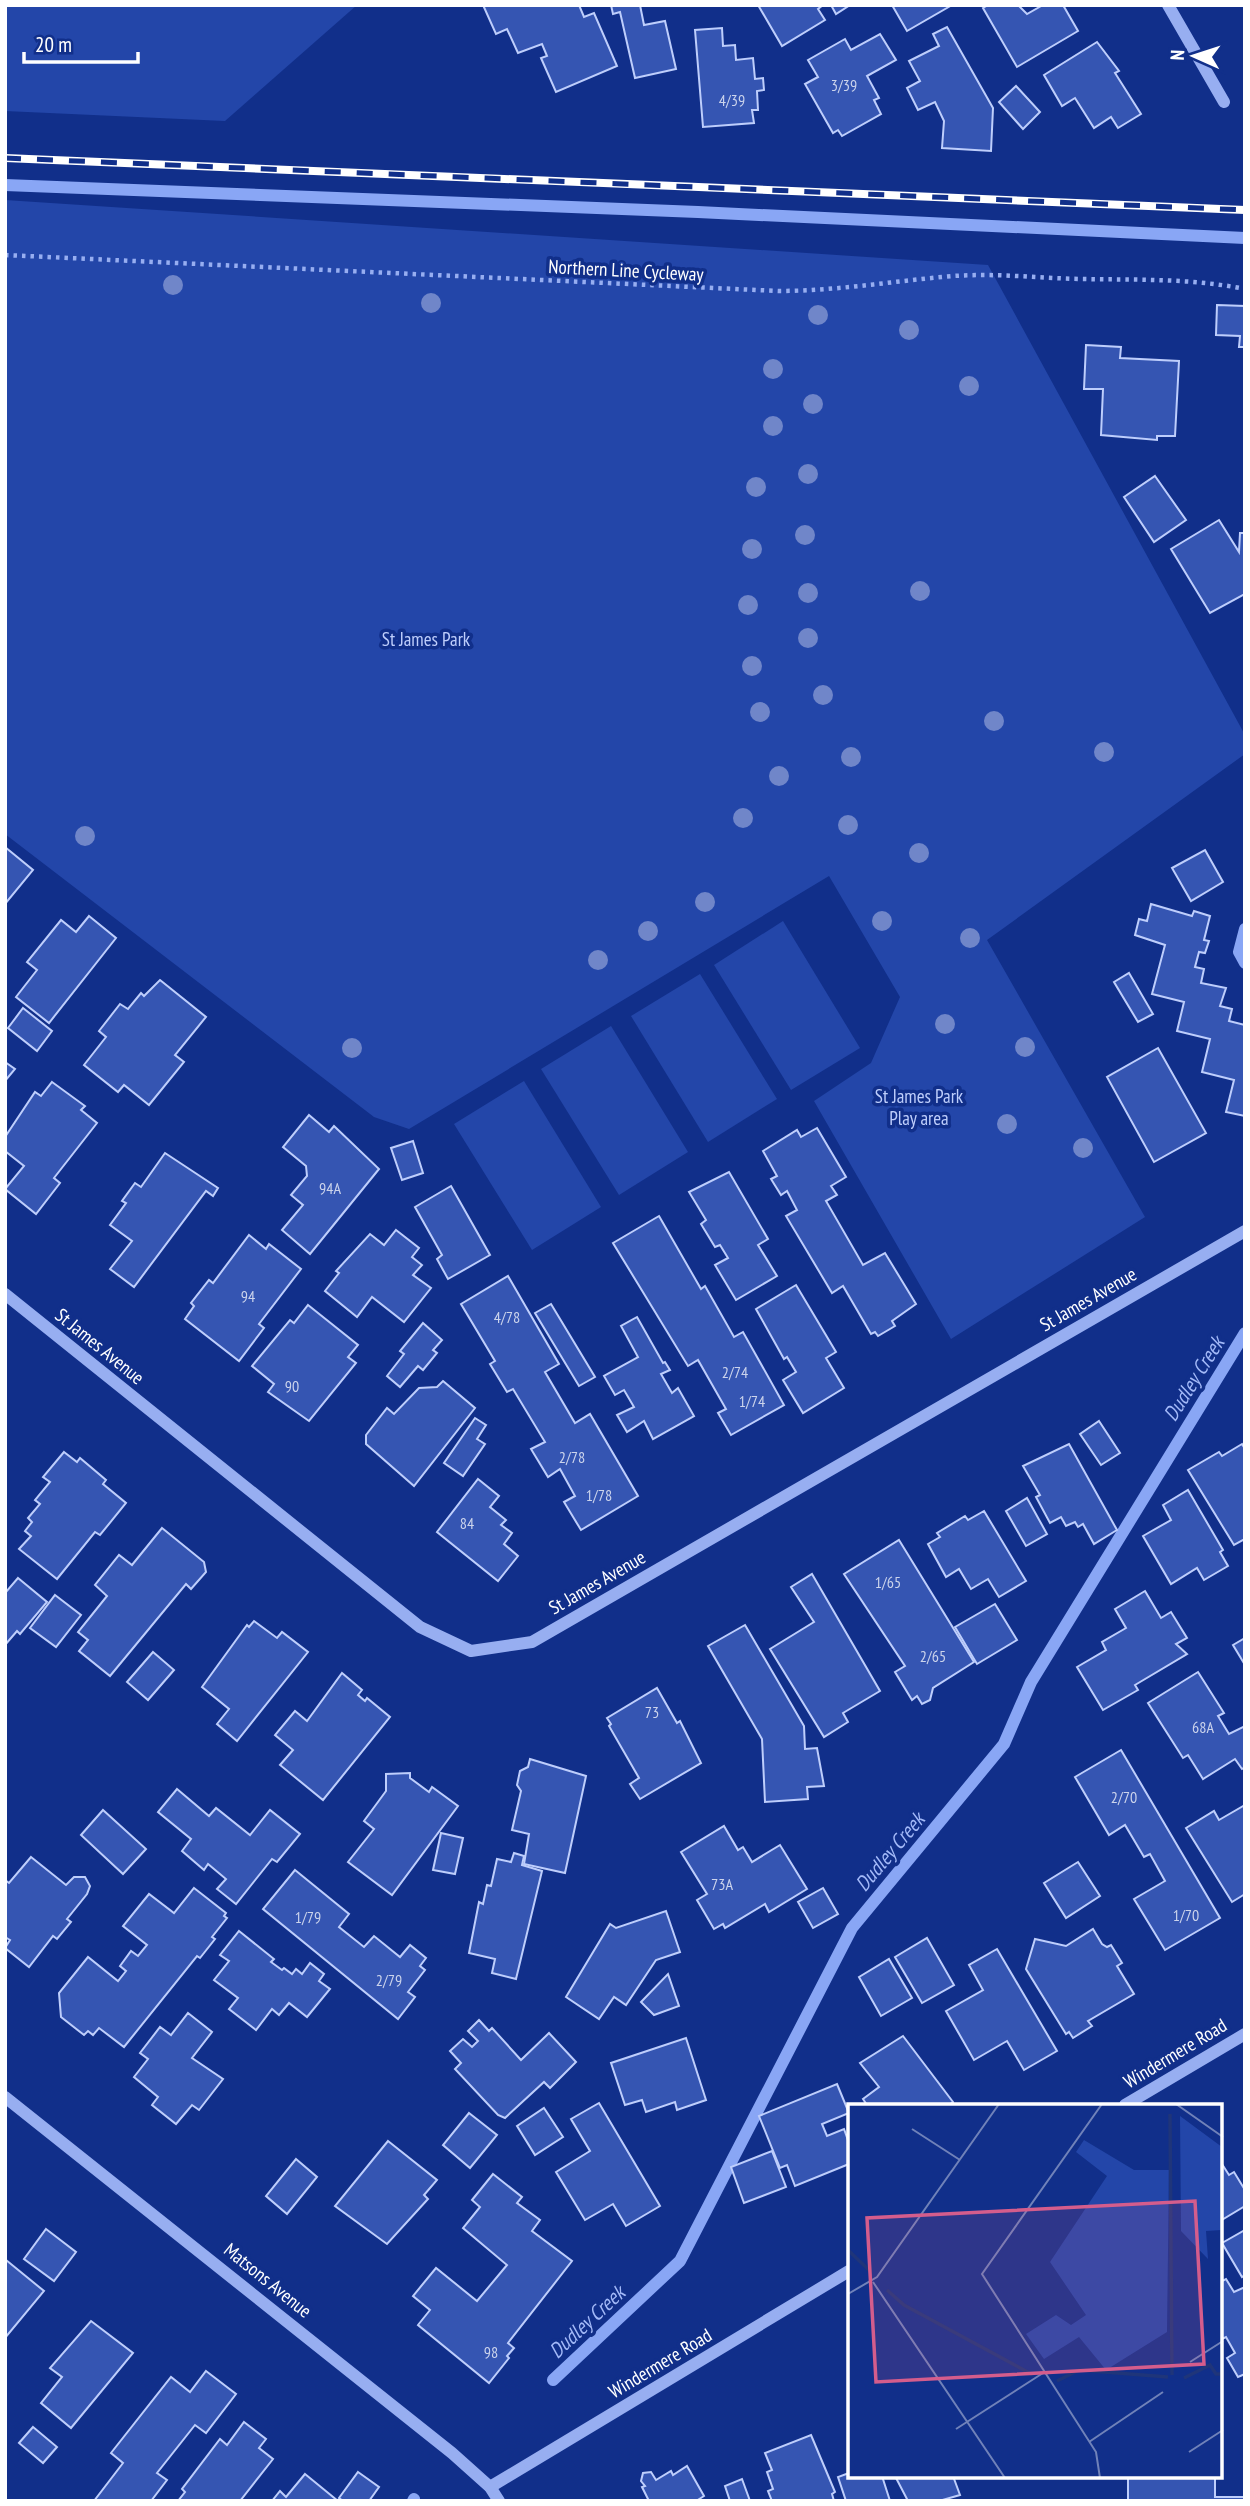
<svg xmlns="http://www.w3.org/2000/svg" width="1250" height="2506" viewBox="0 0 1250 2506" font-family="'PT Sans Narrow',sans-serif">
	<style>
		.green { fill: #2346a9 }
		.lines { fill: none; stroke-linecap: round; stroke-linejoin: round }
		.stream { stroke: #89a6f5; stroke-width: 12 }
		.building { fill: #3555b2; stroke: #becefc; stroke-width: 2 }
		.path { stroke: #97aef1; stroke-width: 4.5; stroke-dasharray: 3.5 5; stroke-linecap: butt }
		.minor { stroke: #97aef1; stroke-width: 12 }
		.rail-casing { stroke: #fff; stroke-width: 8 }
		.rail { stroke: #112f8a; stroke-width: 5; stroke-dasharray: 16; stroke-linecap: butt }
		.tree { fill: #7086c9 }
		.labels { text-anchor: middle; stroke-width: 7; stroke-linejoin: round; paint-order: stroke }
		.number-label { font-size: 16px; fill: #ccd4ec }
		.street-label { font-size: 19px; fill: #fff; stroke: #112f8a }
		.park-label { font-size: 19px; fill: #becefc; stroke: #112f8a }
		.water-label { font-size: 21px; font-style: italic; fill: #a3b9f8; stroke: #112f8a }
		.inset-river { fill: none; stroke: #1f357a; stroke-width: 3.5 }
		.inset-road { fill: none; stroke: #7082b9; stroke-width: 2 }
		.view { fill: #d45d8c; fill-opacity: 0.15; stroke: #d45d8c; stroke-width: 3.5 }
		.inset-edge { fill: none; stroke: #fff; stroke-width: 3.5 }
	</style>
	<rect width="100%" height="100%" fill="#112f8a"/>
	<!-- green -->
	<g class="green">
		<polygon points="5,5 357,5 225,121 5,111"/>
		<polygon points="5,200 988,265 1245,735 1245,754 987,940 1145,1217 951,1339 814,1101 871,1063 900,997 829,876 409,1129 374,1117 5,834"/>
		<polygon points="783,921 860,1048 791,1090 714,965"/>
		<polygon points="700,974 777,1099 708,1142 631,1016"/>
		<polygon points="611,1026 688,1152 619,1195 541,1069"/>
		<polygon points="524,1081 601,1207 532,1250 454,1124"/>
	</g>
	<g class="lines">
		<!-- stream -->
		<g class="stream">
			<polyline points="5,185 698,212 1245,238"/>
			<polyline points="1245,929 1239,952 1245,963"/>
			<polyline points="553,2380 680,2261 852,1928 1004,1744 1031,1682 1245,1333"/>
			<polyline points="413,2501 414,2499"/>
		</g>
	</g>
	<!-- building -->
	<g class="building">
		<polygon points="483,5 579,5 584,17 594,13 617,66 556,92 541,58 547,56 542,44 518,53 507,29 496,34"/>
		<polygon points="611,5 640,5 644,25 665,21 676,69 635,78 620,12 613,14"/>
		<polygon points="758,5 823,5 818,9 825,20 782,46"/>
		<polygon points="831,5 850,5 836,14"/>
		<polygon points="892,5 952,5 907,31"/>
		<polygon points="988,5 1018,5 1027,14 1043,5 1063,5 1078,31 1017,67 983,8"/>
		<polygon points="947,27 993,108 991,151 942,148 944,121 935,102 918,110 907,88 920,81 909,61 939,46 933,34"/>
		<polygon points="722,28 723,46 735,45 736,60 753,58 755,79 763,78 764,90 757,91 758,110 752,110 754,123 703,127 695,30"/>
		<polygon points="880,34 896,60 867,76 879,98 874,100 881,114 842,136 838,130 833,133 805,84 818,77 808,60 845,39 851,50"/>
		<polygon points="1097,42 1119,71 1115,73 1141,114 1118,128 1111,117 1094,128 1075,98 1062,106 1044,75"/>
		<polygon points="1016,86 1040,112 1023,129 999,102"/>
		<polygon points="1217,305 1245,306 1245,347 1239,347 1240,336 1216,335"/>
		<polygon points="1086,345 1121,347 1120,358 1179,361 1175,436 1157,436 1157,440 1101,435 1103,389 1084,389"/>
		<polygon points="1155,476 1186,520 1154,542 1124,497"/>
		<polygon points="1219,520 1239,552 1240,533 1245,533 1245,594 1210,613 1171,549"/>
		<polygon points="5,847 33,870 5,904"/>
		<polygon points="1205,850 1223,882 1191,901 1172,868"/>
		<polygon points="1151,904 1192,916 1194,911 1210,916 1204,940 1209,941 1205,953 1199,952 1195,967 1204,969 1201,983 1226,988 1220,1006 1232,1009 1229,1021 1245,1025 1245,1116 1226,1112 1234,1080 1202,1072 1210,1039 1177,1031 1184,1002 1152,994 1165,945 1135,935 1139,919 1147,921"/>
		<polygon points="89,916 116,938 49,1023 16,997 37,970 27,962 61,920 76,932"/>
		<polygon points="1129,973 1153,1014 1138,1022 1114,982"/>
		<polygon points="160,980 206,1017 175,1055 184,1062 149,1105 124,1085 118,1092 84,1065 106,1037 99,1031 120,1004 128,1009 141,993 144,996"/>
		<polygon points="23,1008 52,1031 37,1051 8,1028"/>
		<polygon points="1158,1048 1206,1133 1154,1162 1107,1077"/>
		<polygon points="5,1062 15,1069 5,1081"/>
		<polygon points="52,1082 85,1106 81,1110 97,1123 54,1178 60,1183 36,1214 5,1189 24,1166 5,1151 5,1137 35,1092 41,1096"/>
		<polygon points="309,1115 329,1132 334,1126 379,1169 310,1254 282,1230 303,1205 291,1195 307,1176 306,1166 283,1147"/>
		<polygon points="817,1128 846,1177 831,1186 837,1195 826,1201 863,1265 885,1253 916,1304 892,1321 895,1326 878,1336 875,1332 871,1334 843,1286 832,1293 786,1216 797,1210 787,1191 781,1195 771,1179 777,1176 763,1151 797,1130 801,1137"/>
		<polygon points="413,1141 423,1173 402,1180 391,1148"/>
		<polygon points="165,1153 218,1188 213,1196 206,1191 134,1287 110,1269 132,1241 110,1225 126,1203 122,1201 135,1183 141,1187"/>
		<polygon points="729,1172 768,1239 758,1245 777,1276 736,1300 715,1265 728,1258 720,1245 715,1247 701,1224 706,1220 689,1192"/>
		<polygon points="451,1186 490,1255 448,1279 437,1259 442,1255 415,1207"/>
		<polygon points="659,1216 701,1289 705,1286 734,1337 743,1332 784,1405 731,1435 718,1413 726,1409 698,1360 688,1366 613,1243"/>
		<polygon points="396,1230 419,1248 412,1257 422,1265 413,1275 431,1288 404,1322 372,1297 357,1317 325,1291 339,1273 336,1271 370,1234 384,1245"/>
		<polygon points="249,1235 266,1249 269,1244 301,1269 259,1324 264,1328 239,1361 185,1319 194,1306 191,1303 209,1280 213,1283"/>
		<polygon points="508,1276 559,1364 545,1372 575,1423 590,1414 638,1496 581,1530 564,1502 575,1496 560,1469 548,1477 531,1449 545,1442 513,1389 507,1392 490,1364 495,1361 461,1304"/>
		<polygon points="796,1285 836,1352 826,1358 844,1388 803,1413 783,1380 796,1372 787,1357 784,1359 756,1309"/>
		<polygon points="551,1304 595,1377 579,1386 535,1313"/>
		<polygon points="308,1305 358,1345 348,1357 356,1363 309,1421 268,1392 274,1384 252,1366 290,1320 294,1323"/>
		<polygon points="637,1317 663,1363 665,1362 670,1370 661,1374 672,1393 678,1388 694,1416 653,1439 644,1421 627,1432 617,1415 634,1407 624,1390 615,1395 604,1376 638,1357 621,1326"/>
		<polygon points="423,1323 442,1340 433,1350 437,1353 423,1370 418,1366 400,1387 387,1376 404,1354 400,1351"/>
		<polygon points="443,1381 475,1408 414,1486 366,1444 366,1435 387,1408 394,1414 419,1388 437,1387"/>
		<polygon points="475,1418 486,1425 477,1439 485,1444 463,1476 444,1463"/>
		<polygon points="1099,1421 1120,1453 1101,1465 1080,1434"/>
		<polygon points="1069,1444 1117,1530 1094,1544 1083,1524 1078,1527 1075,1522 1066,1526 1061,1517 1050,1523 1036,1497 1040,1495 1023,1466"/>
		<polygon points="1242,1444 1245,1449 1245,1539 1234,1545 1188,1470 1219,1452 1222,1456"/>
		<polygon points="64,1452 77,1462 80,1458 106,1480 103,1484 126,1503 100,1535 95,1532 57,1579 19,1549 31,1536 25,1531 32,1522 28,1518 40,1504 35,1500 50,1482 43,1477"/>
		<polygon points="478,1479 499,1496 490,1507 506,1520 501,1525 512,1533 504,1544 518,1556 498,1581 437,1532"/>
		<polygon points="1188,1490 1223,1550 1220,1552 1228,1566 1204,1580 1197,1568 1171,1584 1143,1536 1171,1520 1163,1505"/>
		<polygon points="1027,1498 1047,1534 1026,1546 1006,1511"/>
		<polygon points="984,1511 1026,1581 999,1597 988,1579 971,1589 959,1569 946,1577 928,1544 940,1537 937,1533 965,1516 968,1520"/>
		<polygon points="162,1528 204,1562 206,1572 191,1589 186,1584 110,1676 79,1651 88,1640 78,1632 107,1596 95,1585 119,1555 132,1565"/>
		<polygon points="899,1540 974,1662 933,1688 930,1700 922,1704 917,1696 912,1700 895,1672 905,1666 844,1574"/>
		<polygon points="812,1574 880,1691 843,1713 848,1722 824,1737 770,1649 814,1622 791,1587"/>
		<polygon points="18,1578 47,1602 20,1634 17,1631 5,1645 5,1593"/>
		<polygon points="1145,1591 1161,1618 1171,1612 1187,1638 1176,1644 1187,1654 1135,1685 1138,1690 1103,1710 1077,1667 1106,1650 1102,1642 1126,1628 1115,1609"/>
		<polygon points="55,1595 81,1615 56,1647 30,1628"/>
		<polygon points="995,1604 1017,1640 977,1664 955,1627"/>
		<polygon points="254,1621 277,1638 282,1632 308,1652 237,1741 217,1724 229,1709 202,1687 247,1625 249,1627"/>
		<polygon points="745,1625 804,1726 805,1749 817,1748 824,1786 807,1787 808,1799 765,1802 762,1739 708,1646"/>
		<polygon points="1245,1638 1245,1665 1233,1645"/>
		<polygon points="153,1652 174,1670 148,1700 127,1682"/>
		<polygon points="1198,1672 1224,1713 1218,1716 1229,1734 1245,1726 1245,1767 1242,1769 1235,1759 1203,1779 1188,1755 1183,1758 1148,1703"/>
		<polygon points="342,1673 362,1690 358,1695 365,1701 367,1698 390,1717 323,1800 280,1765 293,1750 275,1735 295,1711 307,1721"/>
		<polygon points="657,1688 677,1723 680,1721 701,1763 640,1799 630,1784 639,1778 609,1726 611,1724 607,1718"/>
		<polygon points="1121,1750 1220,1918 1165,1950 1134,1899 1165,1881 1150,1854 1144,1857 1125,1825 1109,1835 1075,1777"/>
		<polygon points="530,1759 586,1776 565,1873 524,1864 529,1834 512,1830 521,1791 517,1785 520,1771 528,1767"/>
		<polygon points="410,1773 410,1778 429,1792 432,1787 458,1806 392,1895 348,1862 374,1829 364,1821 386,1791 386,1774"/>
		<polygon points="177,1789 209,1816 216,1808 250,1835 270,1810 300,1834 277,1862 272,1859 236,1904 217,1889 226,1879 208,1864 204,1870 182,1851 191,1839 158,1812"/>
		<polygon points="1245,1805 1245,1894 1232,1902 1186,1828 1214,1811 1219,1820"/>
		<polygon points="103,1810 146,1849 123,1874 81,1835"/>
		<polygon points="724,1826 738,1850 743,1847 752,1862 780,1845 807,1889 769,1912 765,1904 725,1928 723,1924 714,1929 697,1900 707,1894 681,1852"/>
		<polygon points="441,1833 463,1838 455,1874 433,1870"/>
		<polygon points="514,1853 524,1856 522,1865 542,1871 516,1979 492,1973 495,1959 469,1953 479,1902 483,1904 487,1885 491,1886 497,1859 511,1862"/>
		<polygon points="31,1857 66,1885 74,1877 85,1877 90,1886 87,1894 67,1919 71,1922 57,1939 53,1936 29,1967 5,1948 10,1940 5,1937 5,1880 9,1883"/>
		<polygon points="1078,1862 1100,1896 1066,1918 1044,1883"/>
		<polygon points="295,1870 349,1914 339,1927 364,1947 374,1936 400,1957 410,1945 426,1958 420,1966 425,1970 408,1992 415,1997 398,2019 263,1909"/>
		<polygon points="194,1888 226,1913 224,1916 227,1918 212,1937 215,1939 200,1958 197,1956 124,2047 99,2028 93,2035 88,2031 84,2035 61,2017 59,1993 88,1957 118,1981 126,1971 120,1966 131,1951 138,1956 147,1945 123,1926 149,1894 174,1913"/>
		<polygon points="823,1888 838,1914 813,1928 798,1902"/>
		<polygon points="666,1911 680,1952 656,1960 626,2005 614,1997 599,2019 566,1997 610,1924 616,1928"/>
		<polygon points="1093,1929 1102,1944 1107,1947 1111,1945 1122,1963 1117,1966 1134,1994 1088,2021 1092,2026 1073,2038 1069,2032 1066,2034 1026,1969 1035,1939 1066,1946"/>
		<polygon points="239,1931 274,1959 271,1962 282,1970 284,1968 292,1974 296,1969 302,1974 310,1963 324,1974 319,1981 330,1989 307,2017 289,2003 279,2015 272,2009 256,2030 229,2009 238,1998 214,1980 229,1961 220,1955"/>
		<polygon points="927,1938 954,1985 922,2003 895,1957"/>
		<polygon points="997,1949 1057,2051 1024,2070 1007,2041 974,2060 946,2011 983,1990 969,1965"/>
		<polygon points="889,1959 912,1998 881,2016 859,1977"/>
		<polygon points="668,1974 679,2006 654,2015 641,2002"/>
		<polygon points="188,2013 212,2032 192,2058 223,2079 199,2110 192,2105 176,2124 152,2105 158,2097 134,2077 148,2059 140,2053 160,2027 171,2035"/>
		<polygon points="479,2020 489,2031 492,2028 521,2060 549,2033 576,2062 550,2088 544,2082 505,2118 498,2115 455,2069 461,2063 450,2051 463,2039 472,2047 478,2041 468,2031"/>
		<polygon points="903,2036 953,2102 949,2105 867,2105 863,2099 879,2087 860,2063"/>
		<polygon points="686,2038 706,2100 677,2110 675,2102 646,2112 642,2100 625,2105 611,2063"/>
		<polygon points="837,2084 849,2113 822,2124 827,2136 844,2129 849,2143 849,2164 795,2186 787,2165 780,2168 759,2116"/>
		<polygon points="599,2103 660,2206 626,2226 613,2204 585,2220 556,2172 590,2151 571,2119"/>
		<polygon points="544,2108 563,2137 535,2155 517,2126"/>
		<polygon points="469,2113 497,2135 470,2168 443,2145"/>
		<polygon points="388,2141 437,2180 424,2195 428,2199 387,2244 335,2206"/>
		<polygon points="772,2151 786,2187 744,2203 731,2167"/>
		<polygon points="296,2159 317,2177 287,2214 266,2196"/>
		<polygon points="1220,2161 1229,2175 1234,2172 1245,2190 1245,2206 1220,2221"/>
		<polygon points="493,2174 522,2197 517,2203 540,2220 532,2231 572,2261 508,2343 514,2348 507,2356 509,2358 489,2383 418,2325 430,2310 413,2296 436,2268 477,2301 507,2265 463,2228 480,2207 472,2200"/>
		<polygon points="46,2229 76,2252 54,2281 24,2259"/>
		<polygon points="1245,2230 1245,2275 1242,2277 1222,2243"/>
		<polygon points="6,2260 44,2291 5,2338 5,2261"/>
		<polygon points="1226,2279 1234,2292 1245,2287 1245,2374 1238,2377 1227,2358 1235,2353 1226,2337 1220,2340 1220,2282"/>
		<polygon points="91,2321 133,2353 71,2428 41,2403 62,2377 50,2368"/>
		<polygon points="206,2371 236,2394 206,2433 195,2425 157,2473 167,2480 151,2501 94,2501 123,2463 111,2453 171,2377 190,2392"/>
		<polygon points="244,2422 266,2439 259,2448 273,2459 240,2501 178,2501 185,2492 182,2489 220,2439 227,2445"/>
		<polygon points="33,2427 57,2447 43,2463 19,2443"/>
		<polygon points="811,2435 835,2492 832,2494 834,2501 772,2501 768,2491 773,2489 767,2472 772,2470 765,2453"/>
		<polygon points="687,2466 704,2496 696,2501 649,2501 642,2487 645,2486 641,2481 643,2473 651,2472 656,2480 671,2471 673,2475"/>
		<polygon points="358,2472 379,2487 369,2501 343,2501 339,2498"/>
		<polygon points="849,2473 849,2476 882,2476 890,2501 846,2501 838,2477"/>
		<polygon points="305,2474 338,2501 272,2501 280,2491 286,2497"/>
		<polygon points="895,2476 953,2476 960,2495 939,2501 908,2501"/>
		<polygon points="1128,2476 1215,2477 1215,2497 1245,2497 1245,2501 1128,2501"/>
		<polygon points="742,2479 750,2501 730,2501 725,2486"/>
	</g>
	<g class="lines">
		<!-- path -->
		<path class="path" d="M5,255L778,291C834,291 887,282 942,277C989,272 1034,278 1080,279C1136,280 1190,278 1245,289"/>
		<!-- minor -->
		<g class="minor">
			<polyline points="1168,5 1224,102"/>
			<polyline points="5,1294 420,1627 471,1651 532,1642 1245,1231"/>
			<polyline points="5,2097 452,2453 490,2487 499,2501"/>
			<polyline points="1125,2105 1245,2034"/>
			<polyline points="490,2487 849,2271"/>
		</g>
		<!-- rail casing -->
		<g class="rail-casing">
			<polyline id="rail" points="5,158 1245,210"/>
		</g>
		<!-- rail -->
		<use href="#rail" class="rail"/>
	</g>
	<!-- trees -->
	<g class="tree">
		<circle cx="173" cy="285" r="10"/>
		<circle cx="431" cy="303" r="10"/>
		<circle cx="818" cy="315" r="10"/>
		<circle cx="909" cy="330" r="10"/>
		<circle cx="773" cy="369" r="10"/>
		<circle cx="969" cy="386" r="10"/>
		<circle cx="813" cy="404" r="10"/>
		<circle cx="773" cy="426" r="10"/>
		<circle cx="808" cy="474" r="10"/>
		<circle cx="756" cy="487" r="10"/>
		<circle cx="805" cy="535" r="10"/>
		<circle cx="752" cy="549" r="10"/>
		<circle cx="920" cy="591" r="10"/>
		<circle cx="808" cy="593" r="10"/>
		<circle cx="748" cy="605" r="10"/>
		<circle cx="808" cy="638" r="10"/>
		<circle cx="752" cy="666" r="10"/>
		<circle cx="823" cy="695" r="10"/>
		<circle cx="760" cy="712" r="10"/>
		<circle cx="994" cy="721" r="10"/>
		<circle cx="1104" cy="752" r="10"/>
		<circle cx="851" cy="757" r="10"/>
		<circle cx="779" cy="776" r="10"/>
		<circle cx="743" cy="818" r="10"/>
		<circle cx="848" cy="825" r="10"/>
		<circle cx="85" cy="836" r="10"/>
		<circle cx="919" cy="853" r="10"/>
		<circle cx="705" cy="902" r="10"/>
		<circle cx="882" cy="921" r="10"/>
		<circle cx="648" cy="931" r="10"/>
		<circle cx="970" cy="938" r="10"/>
		<circle cx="598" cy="960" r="10"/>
		<circle cx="945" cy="1024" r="10"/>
		<circle cx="1025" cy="1047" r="10"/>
		<circle cx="352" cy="1048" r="10"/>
		<circle cx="1007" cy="1124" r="10"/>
		<circle cx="1083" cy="1148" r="10"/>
	</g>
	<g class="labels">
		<!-- number labels -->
		<g class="number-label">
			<text x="844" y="91">3/39</text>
			<text x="732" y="106">4/39</text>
			<text x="330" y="1194">94A</text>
			<text x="248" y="1302">94</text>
			<text x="507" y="1323">4/78</text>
			<text x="735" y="1378">2/74</text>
			<text x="292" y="1392">90</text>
			<text x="752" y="1407">1/74</text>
			<text x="572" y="1463">2/78</text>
			<text x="599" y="1501">1/78</text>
			<text x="467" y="1529">84</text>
			<text x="888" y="1588">1/65</text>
			<text x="933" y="1662">2/65</text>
			<text x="652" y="1718">73</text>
			<text x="1203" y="1733">68A</text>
			<text x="1124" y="1803">2/70</text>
			<text x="722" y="1890">73A</text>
			<text x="1186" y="1921">1/70</text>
			<text x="308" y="1923">1/79</text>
			<text x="389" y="1986">2/79</text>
			<text x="491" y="2358">98</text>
		</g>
		<!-- street labels -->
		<g class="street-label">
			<text transform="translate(626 270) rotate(3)" y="7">Northern Line Cycleway</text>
			<text transform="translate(1088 1299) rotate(-30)" y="7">St James Avenue</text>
			<text transform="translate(100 1346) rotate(39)" y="7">St James Avenue</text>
			<text transform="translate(597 1582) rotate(-30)" y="7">St James Avenue</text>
			<text transform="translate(1175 2053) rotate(-31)" y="7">Windermere Road</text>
			<text transform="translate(268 2280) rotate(39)" y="7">Matsons Avenue</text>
			<text transform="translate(660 2363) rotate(-31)" y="7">Windermere Road</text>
		</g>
		<!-- park labels -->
		<g class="park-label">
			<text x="426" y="646">St James Park</text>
			<text x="919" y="1103">St James Park<tspan x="919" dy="22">Play area</tspan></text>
		</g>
		<!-- water labels -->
		<g class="water-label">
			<text transform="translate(1194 1379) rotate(-58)" y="7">Dudley Creek</text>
			<text transform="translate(890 1852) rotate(-50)" y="7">Dudley Creek</text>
			<text transform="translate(587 2322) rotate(-43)" y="7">Dudley Creek</text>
		</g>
	</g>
	<!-- overview -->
	<g transform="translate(848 2104)">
		<rect width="374" height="374" fill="#112f8a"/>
		<path d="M332,12L374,43L373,126L358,127L360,155L333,127ZM236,36L286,66H321L319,228L258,266L231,233L196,255L178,230L208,211L223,221L238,211L202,158L259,72L228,48Z" fill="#2346a9"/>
		<path class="inset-river" d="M322,10L324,271M0,146L23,168M39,186L56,201L185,271M336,274L362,261L368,270H375M209,277L231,266L320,273"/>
		<path class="inset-road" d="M328,0L375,33M64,25L112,56M25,178L157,374M0,190L29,173L151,0M342,258L375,237M108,325L195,269M241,338L315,288M341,348L375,326M252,374L248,348L134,170L254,0"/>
		<path class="view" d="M347,97L356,260L28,278L19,114Z"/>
		<rect width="374" height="374" class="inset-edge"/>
	</g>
	<!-- border -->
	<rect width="1250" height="2506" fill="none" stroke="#ffffff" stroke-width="14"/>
	<!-- north arrow -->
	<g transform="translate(1194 56) rotate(273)" stroke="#112f8a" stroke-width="5" paint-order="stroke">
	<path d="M0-5L12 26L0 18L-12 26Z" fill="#ffffff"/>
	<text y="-10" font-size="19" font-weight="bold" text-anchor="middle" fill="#ffffff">N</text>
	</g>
	<!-- scale -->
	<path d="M24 52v10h114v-10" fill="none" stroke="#ffffff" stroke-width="3.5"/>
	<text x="35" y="52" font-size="21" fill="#ffffff" stroke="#112f8a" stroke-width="5" paint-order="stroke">20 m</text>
</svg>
